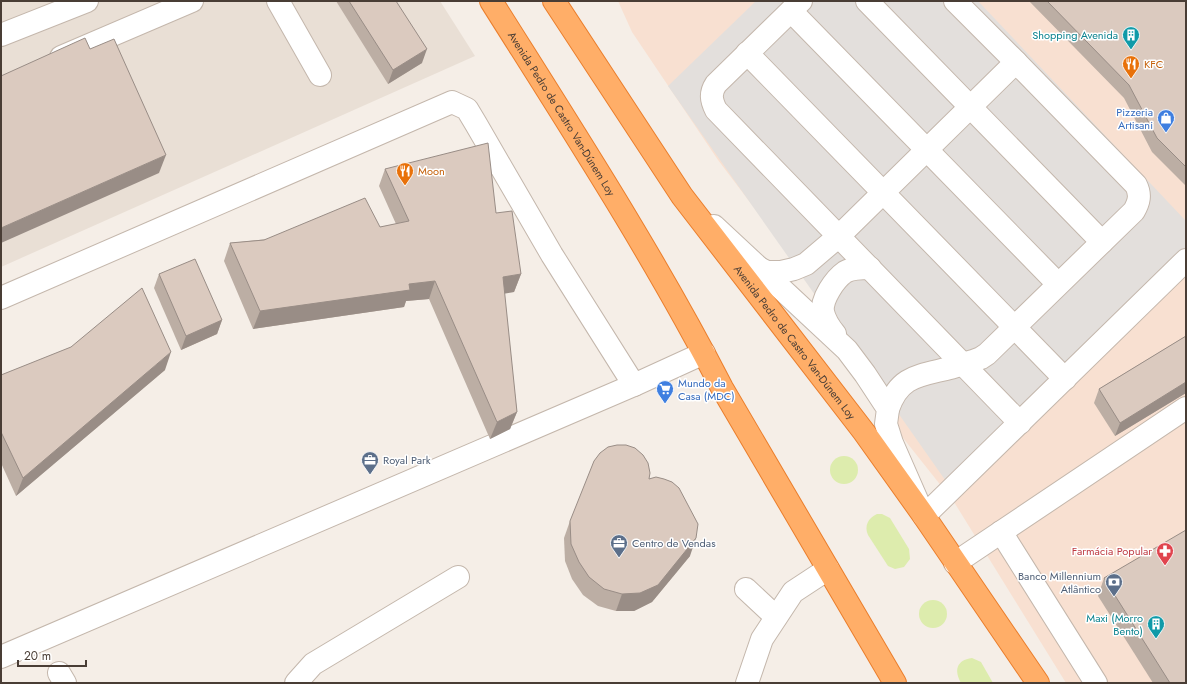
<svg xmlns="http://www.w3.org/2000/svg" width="1187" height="684" viewBox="0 0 1187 684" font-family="Jost,sans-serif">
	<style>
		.residential { fill: #e9dfd5 }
		.commercial { fill: #f8e0d1 }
		.green { fill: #ddecad }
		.parking { fill: #e3dfdc }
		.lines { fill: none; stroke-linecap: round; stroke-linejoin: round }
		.minor-casing { stroke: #c4b7ac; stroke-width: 24 }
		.highway-casing { stroke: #ea7e2c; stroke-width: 24 }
		.minor { stroke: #fff; stroke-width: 22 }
		.highway { stroke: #ffae68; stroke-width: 22 }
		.wall { fill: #bcaea4 }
		.shaded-wall { fill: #998d86 }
		.building { fill: #dbcabf; stroke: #998d86 }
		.labels { text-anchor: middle; stroke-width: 3; stroke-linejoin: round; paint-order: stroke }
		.culture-label { font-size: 11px; fill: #0d838f; stroke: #fff; text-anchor: end }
		.food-label { font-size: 11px; fill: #c56008; stroke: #fff; text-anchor: start }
		.shop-label { font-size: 11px; fill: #366cbe; stroke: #fff; text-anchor: end }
		.street-label { font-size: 11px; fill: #493d35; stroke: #fff }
		.service-label { font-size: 11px; fill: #4e5e75; stroke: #fff; text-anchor: start }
		.health-label { font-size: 11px; fill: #be3a42; stroke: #fff; text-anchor: end }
	</style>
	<rect width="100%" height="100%" fill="#f5eee7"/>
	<!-- residential -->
	<polygon class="residential" points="1,1 440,1 475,56 1,267"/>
	<!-- commercial -->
	<polygon class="commercial" points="618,1 1186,1 1186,683 1066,683 954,502 880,409 815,288 718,160 632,32"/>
	<!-- green -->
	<g class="green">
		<circle cx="844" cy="470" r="14"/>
		<path d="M877,514H882L890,518L909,549L910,559L904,567L895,569L888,566L868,535C864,526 868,518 877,514Z"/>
		<circle cx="933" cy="614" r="14"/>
		<path d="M972,658L981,662L993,683H961C954,671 956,660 972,658Z"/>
	</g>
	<!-- parking -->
	<polygon class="parking" points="756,1 978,1 1186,221 1186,275 955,494 668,86"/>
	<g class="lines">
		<!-- minor casing -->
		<g class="minor-casing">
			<g id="minor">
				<polyline points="278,1 320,75"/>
				<path d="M801,1L716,84C710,93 711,100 716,110L1020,423"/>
				<polyline points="867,1 1102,242"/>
				<polyline points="791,11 1058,284"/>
				<polyline points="1,35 87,1"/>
				<polyline points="747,53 1065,379"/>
				<polyline points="61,57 192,1"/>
				<polyline points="714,226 847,350 865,374 888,409 886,424 892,443 924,516 1186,260"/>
				<polyline points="757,267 767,272 781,272 794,269 806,264 839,236 1016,62"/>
				<polyline points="1,298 452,102 467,109 476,124 552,255 634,385"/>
				<path d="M835,334C830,328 825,321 823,312C821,299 835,279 845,272C852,268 862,268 870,268"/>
				<path d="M888,409C899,377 917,376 946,369C955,367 964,363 973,361L981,358L987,354L1134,211C1139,202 1141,195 1136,185L1011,57L955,1"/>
				<polyline points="1001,532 1096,683"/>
				<polyline points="955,563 1186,408"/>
				<polyline points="746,589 776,617"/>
				<polyline points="1,657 634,385 704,353"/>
				<polyline points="59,673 65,683"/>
				<polyline points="296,683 313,664 458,577"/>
				<polyline points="747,683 762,639 793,592 828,569"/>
			</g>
		</g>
		<!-- highway casing -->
		<g class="highway-casing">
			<g id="highway">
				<path id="s1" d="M491,1C571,128 653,254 722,388L895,683"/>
				<path id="s2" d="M554,1L682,196L864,432L924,516L1038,683"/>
			</g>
		</g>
		<!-- minor -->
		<use href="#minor" class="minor"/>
		<!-- highway -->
		<use href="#highway" class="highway"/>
	</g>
	<!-- wall -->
	<g class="wall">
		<polygon points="336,1 396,1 422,63 388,84"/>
		<polygon points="1029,1 1186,1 1186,186 1152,152 1124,98"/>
		<polygon points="385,169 496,213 521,274 514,292 504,293 517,412 510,429 490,439 429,299 406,301 404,307 253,329 224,261 230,243 380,227 396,224 379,186"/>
		<polygon points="159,274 222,320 217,334 181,350 154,288"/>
		<polygon points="1186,336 1186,393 1115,436 1094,403 1099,389"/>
		<polygon points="165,370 16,496 1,463 1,375"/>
		<polygon points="649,479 690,556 652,602 634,611 616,611 598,606 583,595 572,579 565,561 564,538 570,521"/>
		<polygon points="1104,578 1186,683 1153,683 1098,596"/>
	</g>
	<!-- shaded-wall -->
	<g class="shaded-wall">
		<polygon points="427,49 422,63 388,84 393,70"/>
		<polygon points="166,155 159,173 1,243 1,228"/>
		<polygon points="521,274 514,292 496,295 503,277"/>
		<polygon points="435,281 429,299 406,301 404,307 253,329 260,311 409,284"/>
		<polygon points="222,320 217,334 181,350 186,336"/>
		<polygon points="171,352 165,370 16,496 23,478"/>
		<polygon points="1186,382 1186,393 1115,436 1120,423"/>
		<polygon points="517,412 510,429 490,439 497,422"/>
		<polygon points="696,538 690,556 652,602 634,611 616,611 622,594"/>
	</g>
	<!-- building -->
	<g class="building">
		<polygon points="349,1 396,1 427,49 393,70"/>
		<polygon points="1047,1 1186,1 1186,167 1157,138 1129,85"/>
		<polygon points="85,38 90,49 114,39 166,155 1,228 1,76"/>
		<polygon points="488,143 496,213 512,211 521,274 503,277 517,412 497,422 435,281 409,284 410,290 260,311 230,243 264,240 365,198 380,227 409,221 385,169"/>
		<polygon points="195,259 222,320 186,336 159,274"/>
		<polygon points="142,288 171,352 23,478 1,432 1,375 71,347"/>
		<polygon points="1186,336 1186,382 1120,423 1099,389"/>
		<polygon points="617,445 626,445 635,448 643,455 648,463 650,473 649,479 656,477 664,479 672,482 679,488 698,524 696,538 658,585 640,593 622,594 604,589 589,577 579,562 571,544 570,521 594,461 600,453 608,447"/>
		<polygon points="1186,530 1186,683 1170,683 1104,578"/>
	</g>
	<!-- icons -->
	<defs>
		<g id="building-pin" transform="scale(0.9)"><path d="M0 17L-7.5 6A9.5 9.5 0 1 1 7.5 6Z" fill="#0f9aa8" stroke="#fff"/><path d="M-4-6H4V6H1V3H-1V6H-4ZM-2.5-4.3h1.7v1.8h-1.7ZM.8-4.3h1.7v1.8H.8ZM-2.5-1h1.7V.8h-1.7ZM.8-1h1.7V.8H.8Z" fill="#fff"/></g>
		<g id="restaurant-pin" transform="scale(0.9)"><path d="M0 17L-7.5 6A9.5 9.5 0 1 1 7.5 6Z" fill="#e8710a" stroke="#fff"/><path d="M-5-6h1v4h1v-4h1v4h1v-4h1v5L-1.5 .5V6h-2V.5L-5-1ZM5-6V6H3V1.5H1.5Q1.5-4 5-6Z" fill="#fff"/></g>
		<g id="shop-pin" transform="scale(0.9)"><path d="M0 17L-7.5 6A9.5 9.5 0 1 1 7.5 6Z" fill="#3f7fe0" stroke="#fff"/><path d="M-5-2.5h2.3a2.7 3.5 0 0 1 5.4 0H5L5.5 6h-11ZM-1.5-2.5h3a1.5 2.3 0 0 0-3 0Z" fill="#fff"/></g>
		<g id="supermarket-pin" transform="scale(0.9)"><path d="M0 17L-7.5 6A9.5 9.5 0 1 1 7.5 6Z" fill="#3f7fe0" stroke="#fff"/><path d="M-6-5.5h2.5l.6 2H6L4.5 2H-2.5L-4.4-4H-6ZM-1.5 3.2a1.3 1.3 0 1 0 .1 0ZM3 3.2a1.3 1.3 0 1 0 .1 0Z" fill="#fff"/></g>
		<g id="office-pin" transform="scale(0.9)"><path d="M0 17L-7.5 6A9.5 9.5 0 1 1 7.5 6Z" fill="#5c6f8a" stroke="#fff"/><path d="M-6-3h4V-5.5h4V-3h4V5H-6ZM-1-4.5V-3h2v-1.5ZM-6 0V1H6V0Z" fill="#fff"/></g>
		<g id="pharmacy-pin" transform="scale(0.9)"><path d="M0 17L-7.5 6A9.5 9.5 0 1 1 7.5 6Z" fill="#e0444e" stroke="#fff"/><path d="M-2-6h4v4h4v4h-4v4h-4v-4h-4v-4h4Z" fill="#fff"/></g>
		<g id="bank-pin" transform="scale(0.9)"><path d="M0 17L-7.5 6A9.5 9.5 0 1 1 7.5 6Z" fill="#5c6f8a" stroke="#fff"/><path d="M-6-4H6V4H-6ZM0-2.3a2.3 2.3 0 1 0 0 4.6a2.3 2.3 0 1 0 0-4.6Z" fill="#fff"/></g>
	</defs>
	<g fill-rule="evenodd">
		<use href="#building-pin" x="1131" y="35"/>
		<use href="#restaurant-pin" x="1131" y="64"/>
		<use href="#shop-pin" x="1166" y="118"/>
		<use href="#restaurant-pin" x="405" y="171"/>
		<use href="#supermarket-pin" x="665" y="389"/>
		<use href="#office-pin" x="370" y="460"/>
		<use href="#office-pin" x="619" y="543"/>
		<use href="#pharmacy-pin" x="1165" y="551"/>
		<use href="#bank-pin" x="1114" y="582"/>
		<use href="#building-pin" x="1156" y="624"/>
	</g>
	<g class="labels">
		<!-- culture labels -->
		<g class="culture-label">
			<text x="1118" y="39">Shopping Avenida</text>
			<text x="1143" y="622">Maxi (Morro<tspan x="1143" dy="13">Bento)</tspan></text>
		</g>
		<!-- food labels -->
		<g class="food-label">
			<text x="1144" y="68">KFC</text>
			<text x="418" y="175">Moon</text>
		</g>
		<!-- shop labels -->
		<g class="shop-label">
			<text x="1153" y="116">Pizzeria<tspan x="1153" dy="13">Artisani</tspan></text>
			<text x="678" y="387" text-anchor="start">Mundo da<tspan x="678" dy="13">Casa (MDC)</tspan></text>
		</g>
		<!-- street labels -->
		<g class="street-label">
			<text dy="4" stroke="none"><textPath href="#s1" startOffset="133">Avenida Pedro de Castro Van-Dúnem Loy</textPath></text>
			<text dy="4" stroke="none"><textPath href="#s2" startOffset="418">Avenida Pedro de Castro Van-Dúnem Loy</textPath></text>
		</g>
		<!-- service labels -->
		<g class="service-label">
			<text x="383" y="464">Royal Park</text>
			<text x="632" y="547">Centro de Vendas</text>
			<text x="1101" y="580" text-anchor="end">Banco Millennium<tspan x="1101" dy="13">Atlântico</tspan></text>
		</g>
		<!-- health labels -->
		<g class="health-label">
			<text x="1152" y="555">Farmácia Popular</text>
		</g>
	</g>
	<!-- border -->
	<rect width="1187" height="684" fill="none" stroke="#493d35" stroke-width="4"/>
	<!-- scale -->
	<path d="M18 660v6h68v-6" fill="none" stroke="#493d35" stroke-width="2"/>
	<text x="24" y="660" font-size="12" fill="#493d35" stroke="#ffffff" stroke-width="3" paint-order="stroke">20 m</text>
</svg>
